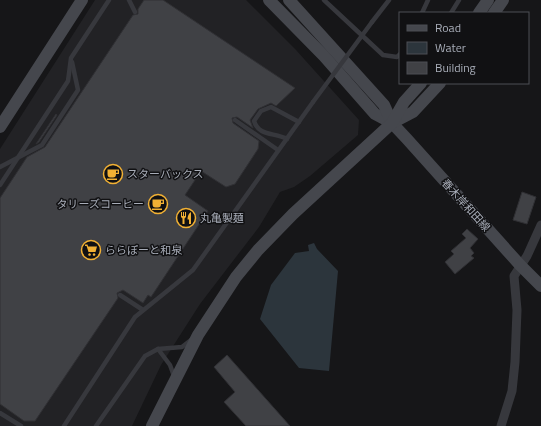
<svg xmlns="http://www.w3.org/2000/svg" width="541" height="426" viewBox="0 0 541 426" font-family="'Titillium Web','Noto Sans JP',sans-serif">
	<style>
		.built { fill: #222225 }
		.water { fill: #2c353c }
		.building { fill: #404145; stroke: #303034 }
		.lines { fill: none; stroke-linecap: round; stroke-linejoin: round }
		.lane { stroke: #37383d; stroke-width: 4.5 }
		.street { stroke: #37383d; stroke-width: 9 }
		.secondary { stroke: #45474d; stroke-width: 12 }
		.lane-bridge { stroke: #37383d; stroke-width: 4.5 }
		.labels { text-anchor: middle; stroke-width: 3; stroke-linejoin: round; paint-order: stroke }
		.poi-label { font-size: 11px; fill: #a8adb8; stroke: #111113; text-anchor: start }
		.street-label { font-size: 11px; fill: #a8adb8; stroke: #111113 }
	</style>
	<rect width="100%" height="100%" fill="#161618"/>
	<!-- built -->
	<polygon class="built" points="95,0 246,0 296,50 359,120 358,135 310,176 294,187 280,192 259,227 200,304 161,365 132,426 0,426 0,149"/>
	<!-- water -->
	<polygon class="water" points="314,243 317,249 338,271 329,371 299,368 260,319 271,285 295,253 309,251 308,245"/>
	<!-- building -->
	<g class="building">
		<polygon points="144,0 163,0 295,88 276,106 271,103 258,109 250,120 253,128 237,117 232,118 233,123 259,141 258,149 235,184 226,187 201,171 185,195 208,211 151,297 148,295 143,303 123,290 117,293 118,298 35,421 24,421 0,404 0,198 27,157 45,147 133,15 138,14 138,9"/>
		<polygon points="56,114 57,115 39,142 36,144"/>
		<polygon points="522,192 536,197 527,224 513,220"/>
		<polygon points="467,229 478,239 470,248 474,253 471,256 474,258 455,274 445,262 454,254 451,251 466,238 462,234"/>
		<polygon points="227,355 290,426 246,426 224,402 235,392 214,367"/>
	</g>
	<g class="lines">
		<!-- lane -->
		<g class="lane">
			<polyline points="129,0 135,12"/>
			<polyline points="324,0 383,55 397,57 400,54"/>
			<polyline points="422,13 428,0"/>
			<polyline points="451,13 459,0"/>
			<polyline points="372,22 389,0"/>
			<polyline points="235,120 278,150"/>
			<path d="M287,139C275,132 259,137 254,121L261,111L271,107L299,122"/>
			<polyline points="0,167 42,145 78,90 72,62"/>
			<polyline points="0,185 68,81 71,58 109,0"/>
			<polyline points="120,295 143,310"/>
			<polyline points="158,349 170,365 174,376"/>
			<polyline points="0,413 21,426"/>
			<polyline points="64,426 135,317 193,270 313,102"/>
			<polyline points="96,426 145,356 158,349 182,347 191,340"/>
		</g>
		<!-- street -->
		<polyline class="street" points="501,426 512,391 515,362 517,310 514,276 527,256 541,225"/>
		<!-- secondary -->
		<g class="secondary">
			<polyline points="269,0 324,56 375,114 392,123"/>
			<polyline points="289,0 384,105 392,123 407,139 520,265 541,286"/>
			<polyline points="479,13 488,0"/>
			<polyline points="494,13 503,0"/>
			<polyline points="392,123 413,112 440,83"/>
			<polyline points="0,127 82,0"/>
			<polyline points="152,426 198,335 236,277 258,250 293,214 392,123 404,102 421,83"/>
		</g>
		<!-- lane-bridge -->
		<polyline class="lane-bridge" points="313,102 372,22"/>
	</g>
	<!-- icons -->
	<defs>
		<g id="cafe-ring" transform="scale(1)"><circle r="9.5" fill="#111113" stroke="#f2b134" stroke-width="1.5"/><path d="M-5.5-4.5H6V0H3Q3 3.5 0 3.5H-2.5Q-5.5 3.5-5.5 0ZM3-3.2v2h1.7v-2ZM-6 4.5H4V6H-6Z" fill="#f2b134"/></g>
		<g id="restaurant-ring" transform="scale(1)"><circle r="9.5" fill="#111113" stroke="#f2b134" stroke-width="1.5"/><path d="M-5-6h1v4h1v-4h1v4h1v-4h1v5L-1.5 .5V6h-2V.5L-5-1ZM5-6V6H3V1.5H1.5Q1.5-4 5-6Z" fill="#f2b134"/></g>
		<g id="supermarket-ring" transform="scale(1)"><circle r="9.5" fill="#111113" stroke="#f2b134" stroke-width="1.5"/><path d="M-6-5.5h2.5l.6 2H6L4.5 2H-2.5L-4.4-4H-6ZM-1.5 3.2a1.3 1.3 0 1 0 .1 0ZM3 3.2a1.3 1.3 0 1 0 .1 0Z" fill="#f2b134"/></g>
	</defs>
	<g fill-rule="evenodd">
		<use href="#cafe-ring" x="113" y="174"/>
		<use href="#cafe-ring" x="158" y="204"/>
		<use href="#restaurant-ring" x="186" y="218"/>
		<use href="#supermarket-ring" x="91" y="250"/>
	</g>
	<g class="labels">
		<!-- poi labels -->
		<g class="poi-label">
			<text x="127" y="178">スターバックス</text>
			<text x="144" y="208" text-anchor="end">タリーズコーヒー</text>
			<text x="200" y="222">丸亀製麺</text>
			<text x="105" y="254">ららぽーと和泉</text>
		</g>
		<!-- street labels -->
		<g class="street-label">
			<text transform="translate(466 205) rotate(48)" y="4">春木岸和田線</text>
		</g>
	</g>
	<!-- legend -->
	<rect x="399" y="12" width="130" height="72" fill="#111113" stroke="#4d4f55"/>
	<rect x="407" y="25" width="20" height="6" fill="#45474d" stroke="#4d4f55"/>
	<text x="435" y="32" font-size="12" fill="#a8adb8">Road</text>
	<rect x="407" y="42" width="20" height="12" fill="#2c353c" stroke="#4d4f55"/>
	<text x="435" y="52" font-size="12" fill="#a8adb8">Water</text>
	<rect x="407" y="62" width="20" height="12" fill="#404145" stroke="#4d4f55"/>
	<text x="435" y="72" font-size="12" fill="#a8adb8">Building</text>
</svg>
